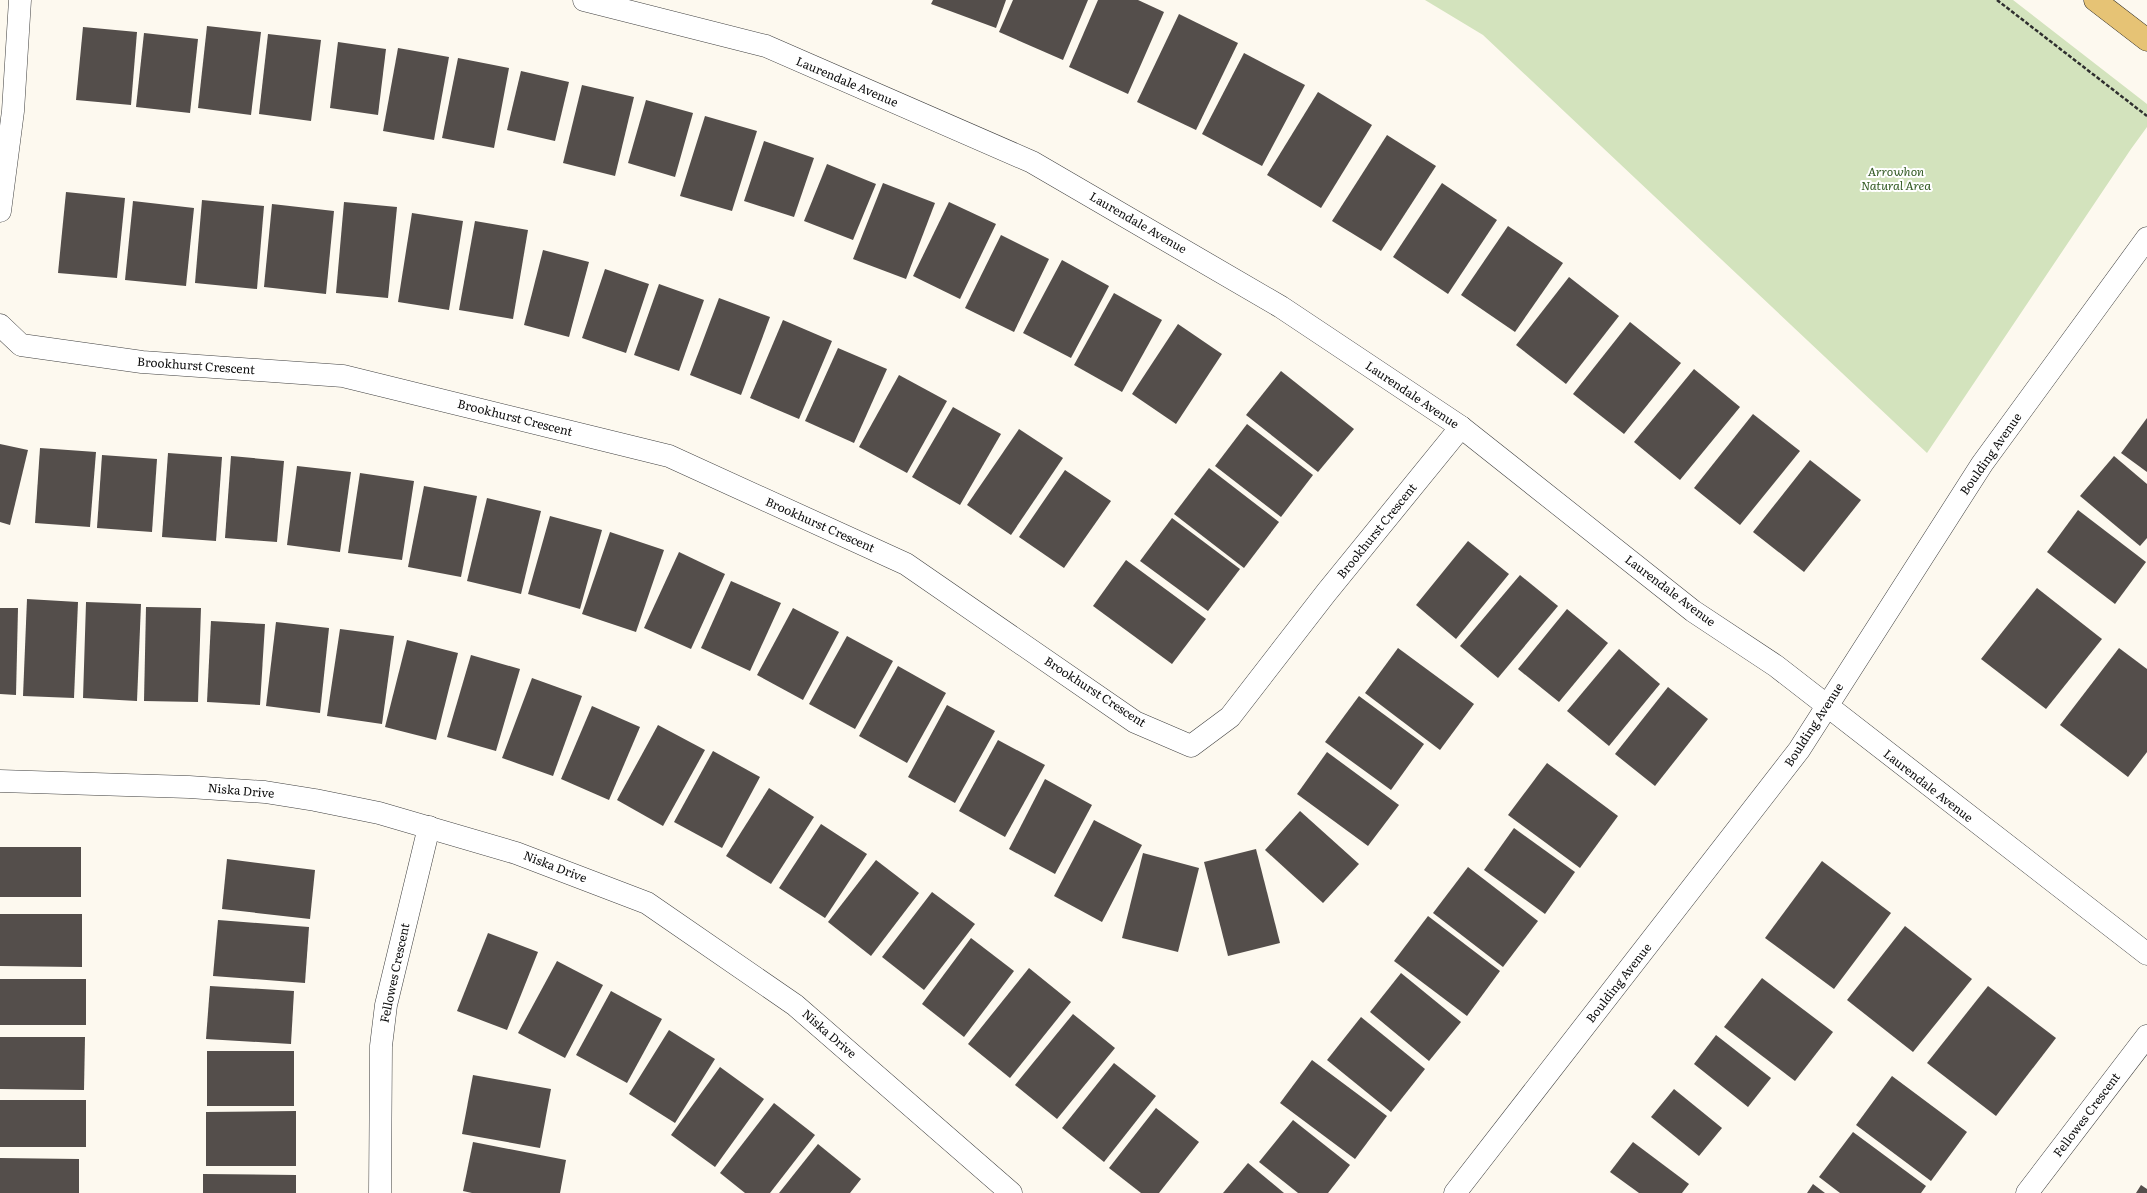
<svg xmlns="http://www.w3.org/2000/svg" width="2147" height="1193" viewBox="0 0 2147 1193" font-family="Literata,serif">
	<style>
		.grass { fill: #d3e3bd }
		.building { fill: #544e4b }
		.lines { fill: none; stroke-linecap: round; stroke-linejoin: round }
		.minor-casing { stroke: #404040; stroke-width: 23 }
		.major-casing { stroke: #1e1e1e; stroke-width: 23 }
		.path { stroke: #2f2f2f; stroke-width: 2.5; stroke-dasharray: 4 2; stroke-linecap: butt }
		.minor { stroke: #fff; stroke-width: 22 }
		.major { stroke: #e6c375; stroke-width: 22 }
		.labels { text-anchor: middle; stroke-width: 4; stroke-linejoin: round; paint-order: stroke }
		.street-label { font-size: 12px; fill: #0d0d0d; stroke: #fff }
		.park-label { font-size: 12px; font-style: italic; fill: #355c26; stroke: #fff }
	</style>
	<rect width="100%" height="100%" fill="#fdf9ef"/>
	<!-- grass -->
	<polygon class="grass" points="1425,0 2013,0 2147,104 2147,127 2131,149 1927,453 1483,35"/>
	<!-- building -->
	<g class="building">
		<polygon points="933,0 1006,0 996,28 931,4"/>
		<polygon points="1013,0 1088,0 1063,60 999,32"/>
		<polygon points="1098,0 1138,0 1164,12 1128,94 1069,67"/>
		<polygon points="1179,14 1238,43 1196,130 1137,102"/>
		<polygon points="207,26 261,32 251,115 198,108"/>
		<polygon points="83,27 137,32 131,105 76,100"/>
		<polygon points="144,33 198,39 190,113 136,107"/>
		<polygon points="268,34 321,40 311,121 259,114"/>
		<polygon points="338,42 386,49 378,115 330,108"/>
		<polygon points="398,48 449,57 434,140 383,131"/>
		<polygon points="1244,53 1305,85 1262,166 1202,134"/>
		<polygon points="458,58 509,68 494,148 442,138"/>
		<polygon points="521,71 569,82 555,141 507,130"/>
		<polygon points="582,85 634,97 615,176 563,163"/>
		<polygon points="1318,92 1372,125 1321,208 1267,175"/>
		<polygon points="646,100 693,113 675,177 628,163"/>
		<polygon points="705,116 757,131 732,211 680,196"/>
		<polygon points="1387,135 1436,166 1381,251 1332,221"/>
		<polygon points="764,141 814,158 794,217 744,201"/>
		<polygon points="827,164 876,184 853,240 804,221"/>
		<polygon points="883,183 935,203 906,279 853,259"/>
		<polygon points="1442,183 1497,220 1448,294 1393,257"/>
		<polygon points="66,192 125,198 117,278 58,273"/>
		<polygon points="202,200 264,206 257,289 195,283"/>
		<polygon points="133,201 194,208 186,286 125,280"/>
		<polygon points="344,202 397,207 388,298 336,293"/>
		<polygon points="949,202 996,224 960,299 913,276"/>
		<polygon points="272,204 334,211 326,294 264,287"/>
		<polygon points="412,213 463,221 449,310 398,302"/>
		<polygon points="475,221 528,230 513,319 459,310"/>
		<polygon points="1508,226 1563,263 1515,332 1461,295"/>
		<polygon points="1001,235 1049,259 1014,332 965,308"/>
		<polygon points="543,250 589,262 569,337 524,325"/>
		<polygon points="1062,260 1109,286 1071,358 1023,333"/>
		<polygon points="605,269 649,284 626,353 582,338"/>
		<polygon points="1569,277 1619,316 1566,384 1516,345"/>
		<polygon points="659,284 704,300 679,371 634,355"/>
		<polygon points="1114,293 1162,320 1122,392 1074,365"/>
		<polygon points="719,298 770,317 741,395 690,375"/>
		<polygon points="783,320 832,341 799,419 750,398"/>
		<polygon points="1630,322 1681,363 1624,434 1573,394"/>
		<polygon points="1178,324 1222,354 1176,424 1132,394"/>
		<polygon points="838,348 887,369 854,443 805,421"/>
		<polygon points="1694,369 1740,407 1680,480 1634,442"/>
		<polygon points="1281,371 1354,429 1318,472 1246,415"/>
		<polygon points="899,375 947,401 907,473 859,447"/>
		<polygon points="953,407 1001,434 960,505 912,477"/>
		<polygon points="1753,414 1800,451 1740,525 1694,488"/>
		<polygon points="2147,418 2147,472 2121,453"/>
		<polygon points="1247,424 1313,475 1281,517 1215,466"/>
		<polygon points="1019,429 1063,458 1011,535 967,505"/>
		<polygon points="0,444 28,450 10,525 0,522"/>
		<polygon points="40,448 96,452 90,527 35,523"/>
		<polygon points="168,453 222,457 216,541 162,537"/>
		<polygon points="102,455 157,459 152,532 97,528"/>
		<polygon points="231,456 284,461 277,542 225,538"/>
		<polygon points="2114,456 2147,484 2147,538 2140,546 2080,496"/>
		<polygon points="1810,460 1861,500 1804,572 1753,532"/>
		<polygon points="297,466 351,472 340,552 287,545"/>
		<polygon points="1209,468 1279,522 1244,568 1174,514"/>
		<polygon points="1065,470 1111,501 1064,568 1019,537"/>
		<polygon points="360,473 414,481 402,560 348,553"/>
		<polygon points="424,486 477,496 461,577 408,567"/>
		<polygon points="487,498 541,511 521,594 467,581"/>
		<polygon points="2078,510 2146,562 2115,604 2047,552"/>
		<polygon points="550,516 602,530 580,609 528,594"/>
		<polygon points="1172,518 1240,569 1208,611 1140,561"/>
		<polygon points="610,532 664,550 636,632 582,614"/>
		<polygon points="1468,541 1509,574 1456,639 1416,605"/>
		<polygon points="679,552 725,574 691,649 644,628"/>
		<polygon points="1126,560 1206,619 1172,664 1093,606"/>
		<polygon points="1520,575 1558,606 1498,678 1460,646"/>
		<polygon points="731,581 781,603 750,671 701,648"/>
		<polygon points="2037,588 2102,639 2046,709 1981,659"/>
		<polygon points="27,599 78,602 74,698 23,696"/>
		<polygon points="86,602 141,604 137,701 83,698"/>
		<polygon points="146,607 201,608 198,702 144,701"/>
		<polygon points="0,608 18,608 16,695 0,694"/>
		<polygon points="793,608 839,632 803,700 757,675"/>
		<polygon points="1567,609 1608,643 1559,702 1518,669"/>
		<polygon points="211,621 265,624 260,705 207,702"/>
		<polygon points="276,622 329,628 320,713 266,706"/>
		<polygon points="340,629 394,636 382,724 327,716"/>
		<polygon points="847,636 893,661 855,729 809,704"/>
		<polygon points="407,640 458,653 436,740 385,727"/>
		<polygon points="1398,648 1474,704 1440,750 1365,693"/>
		<polygon points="2119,648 2147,669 2147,752 2128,777 2060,725"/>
		<polygon points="1619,649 1660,684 1609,746 1567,711"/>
		<polygon points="471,655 520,669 496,751 447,737"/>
		<polygon points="898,666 946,693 907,763 859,736"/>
		<polygon points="532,678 582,696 553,776 502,758"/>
		<polygon points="1668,687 1708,719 1655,786 1615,754"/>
		<polygon points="1359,696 1424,744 1391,790 1325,742"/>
		<polygon points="947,705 995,731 955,803 908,777"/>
		<polygon points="592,706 640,727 609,800 561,779"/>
		<polygon points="658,725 705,750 663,826 617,800"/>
		<polygon points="998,740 1045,765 1005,837 959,811"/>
		<polygon points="713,751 760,777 722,848 674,822"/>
		<polygon points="1327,752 1399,805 1368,846 1297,794"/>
		<polygon points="1547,763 1618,816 1580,868 1508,815"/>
		<polygon points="1045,779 1092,805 1055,874 1009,849"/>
		<polygon points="769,788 814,817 771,884 726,856"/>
		<polygon points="1300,811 1359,864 1323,903 1265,850"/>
		<polygon points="1094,820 1142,845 1102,922 1054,896"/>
		<polygon points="821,824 867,854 825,918 779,888"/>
		<polygon points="1514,828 1575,872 1545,914 1484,870"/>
		<rect x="0" y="847" width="81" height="50"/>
		<polygon points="1256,849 1280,943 1228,956 1204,862"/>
		<polygon points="1143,853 1199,868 1178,952 1122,938"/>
		<polygon points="227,859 315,870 310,919 222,909"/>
		<polygon points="876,860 919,893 871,956 828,922"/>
		<polygon points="1822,861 1891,913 1834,989 1765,938"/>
		<polygon points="1468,867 1538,921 1503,967 1433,913"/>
		<polygon points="932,892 975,924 924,990 882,957"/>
		<polygon points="0,914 82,914 82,967 0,966"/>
		<polygon points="1428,916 1500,971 1467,1016 1394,961"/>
		<polygon points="218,920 309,927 305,983 213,976"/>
		<polygon points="1905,926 1972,979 1913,1052 1847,1000"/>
		<polygon points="488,933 538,952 507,1030 457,1011"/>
		<polygon points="971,938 1014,971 964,1037 922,1004"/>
		<polygon points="557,961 603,985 565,1058 518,1033"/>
		<polygon points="1029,968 1071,1002 1010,1078 968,1044"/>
		<polygon points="1401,973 1461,1022 1429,1061 1370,1012"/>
		<polygon points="1762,978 1833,1032 1795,1081 1724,1027"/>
		<rect x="0" y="979" width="86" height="46"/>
		<polygon points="210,986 294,991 291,1044 206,1039"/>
		<polygon points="1988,986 2056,1038 1996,1116 1927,1063"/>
		<polygon points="611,991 662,1019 627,1083 576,1055"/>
		<polygon points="1073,1014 1115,1048 1057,1119 1015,1085"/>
		<polygon points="1361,1017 1425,1069 1391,1112 1327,1060"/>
		<polygon points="669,1030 715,1059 675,1123 629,1094"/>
		<polygon points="1716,1035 1771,1078 1748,1107 1694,1064"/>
		<polygon points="0,1037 85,1037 84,1090 0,1089"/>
		<rect x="207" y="1051" width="87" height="55"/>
		<polygon points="1312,1060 1387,1116 1355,1159 1280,1103"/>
		<polygon points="1114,1063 1156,1096 1104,1162 1062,1128"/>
		<polygon points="720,1067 764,1099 715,1167 671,1135"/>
		<polygon points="473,1075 551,1089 540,1148 462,1134"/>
		<polygon points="1892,1076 1967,1132 1931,1181 1856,1125"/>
		<polygon points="1674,1089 1722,1128 1699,1156 1651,1117"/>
		<rect x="0" y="1100" width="86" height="47"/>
		<polygon points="774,1103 815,1135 770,1193 745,1193 720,1173"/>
		<polygon points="1156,1108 1199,1142 1159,1193 1141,1193 1109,1168"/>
		<polygon points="296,1111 296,1166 206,1166 206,1112"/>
		<polygon points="1293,1120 1350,1165 1328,1193 1298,1193 1259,1162"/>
		<polygon points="1853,1132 1926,1186 1921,1193 1840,1193 1819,1177"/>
		<polygon points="473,1142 566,1160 560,1193 472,1193 463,1191"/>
		<polygon points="1633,1142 1689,1184 1682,1193 1639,1193 1610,1172"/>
		<polygon points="818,1144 861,1179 850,1193 779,1193"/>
		<polygon points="0,1158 79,1159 79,1193 0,1193"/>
		<polygon points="1248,1163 1284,1193 1223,1193"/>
		<polygon points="203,1174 296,1175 296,1193 203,1193"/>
		<polygon points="1813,1184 1825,1193 1807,1193"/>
		<polygon points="2141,1185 2147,1189 2147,1193 2136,1193"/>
	</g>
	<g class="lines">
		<!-- minor casing -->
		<g class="minor-casing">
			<g id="minor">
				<polyline points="584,0 766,46 1032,162 1281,307 1461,427 1693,611 1776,666 2147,954"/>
				<polyline points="0,211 13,111 20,0"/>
				<polyline points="0,325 21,345 142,362 343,376 669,456 906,564 1135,722 1191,746 1230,717 1326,593 1461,427"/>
				<polyline points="0,781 189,787 265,792 315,800 379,813 516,853 647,903 795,1005 1011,1193"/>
				<polyline points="380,1193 381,1046 386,1005 429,827"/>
				<polyline points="1455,1193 1799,750 1982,464 2147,238"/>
				<polyline points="2027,1193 2147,1036"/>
			</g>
		</g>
		<!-- major casing -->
		<g class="major-casing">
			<polyline id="major" points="2095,0 2147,40"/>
		</g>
		<!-- path -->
		<polyline class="path" points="1997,0 2147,116"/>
		<!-- minor -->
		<use href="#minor" class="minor"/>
		<!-- major -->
		<use href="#major" class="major"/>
	</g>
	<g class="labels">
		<!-- street labels -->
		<g class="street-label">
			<text transform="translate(847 82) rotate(23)" y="4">Laurendale Avenue</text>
			<text transform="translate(1138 223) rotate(30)" y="4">Laurendale Avenue</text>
			<text transform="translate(196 366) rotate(4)" y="4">Brookhurst Crescent</text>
			<text transform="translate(1412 395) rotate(34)" y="4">Laurendale Avenue</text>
			<text transform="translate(515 418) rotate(14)" y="4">Brookhurst Crescent</text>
			<text transform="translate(1991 454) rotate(-55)" y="4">Boulding Avenue</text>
			<text transform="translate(820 525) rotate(24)" y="4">Brookhurst Crescent</text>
			<text transform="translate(1377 531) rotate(-51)" y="4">Brookhurst Crescent</text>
			<text transform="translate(1670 591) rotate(37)" y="4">Laurendale Avenue</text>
			<text transform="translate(1095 692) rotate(33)" y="4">Brookhurst Crescent</text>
			<text transform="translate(1814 725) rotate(-57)" y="4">Boulding Avenue</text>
			<text transform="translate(1928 786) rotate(38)" y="4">Laurendale Avenue</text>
			<text transform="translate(241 791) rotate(5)" y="4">Niska Drive</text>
			<text transform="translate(555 867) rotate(21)" y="4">Niska Drive</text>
			<text transform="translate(395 973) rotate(-78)" y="4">Fellowes Crescent</text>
			<text transform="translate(1619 983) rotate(-52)" y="4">Boulding Avenue</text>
			<text transform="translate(829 1034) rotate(41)" y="4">Niska Drive</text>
			<text transform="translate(2087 1115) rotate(-53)" y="4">Fellowes Crescent</text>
		</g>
		<!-- park labels -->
		<g class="park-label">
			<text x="1896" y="176">Arrowhon<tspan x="1896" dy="14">Natural Area</tspan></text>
		</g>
	</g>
</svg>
